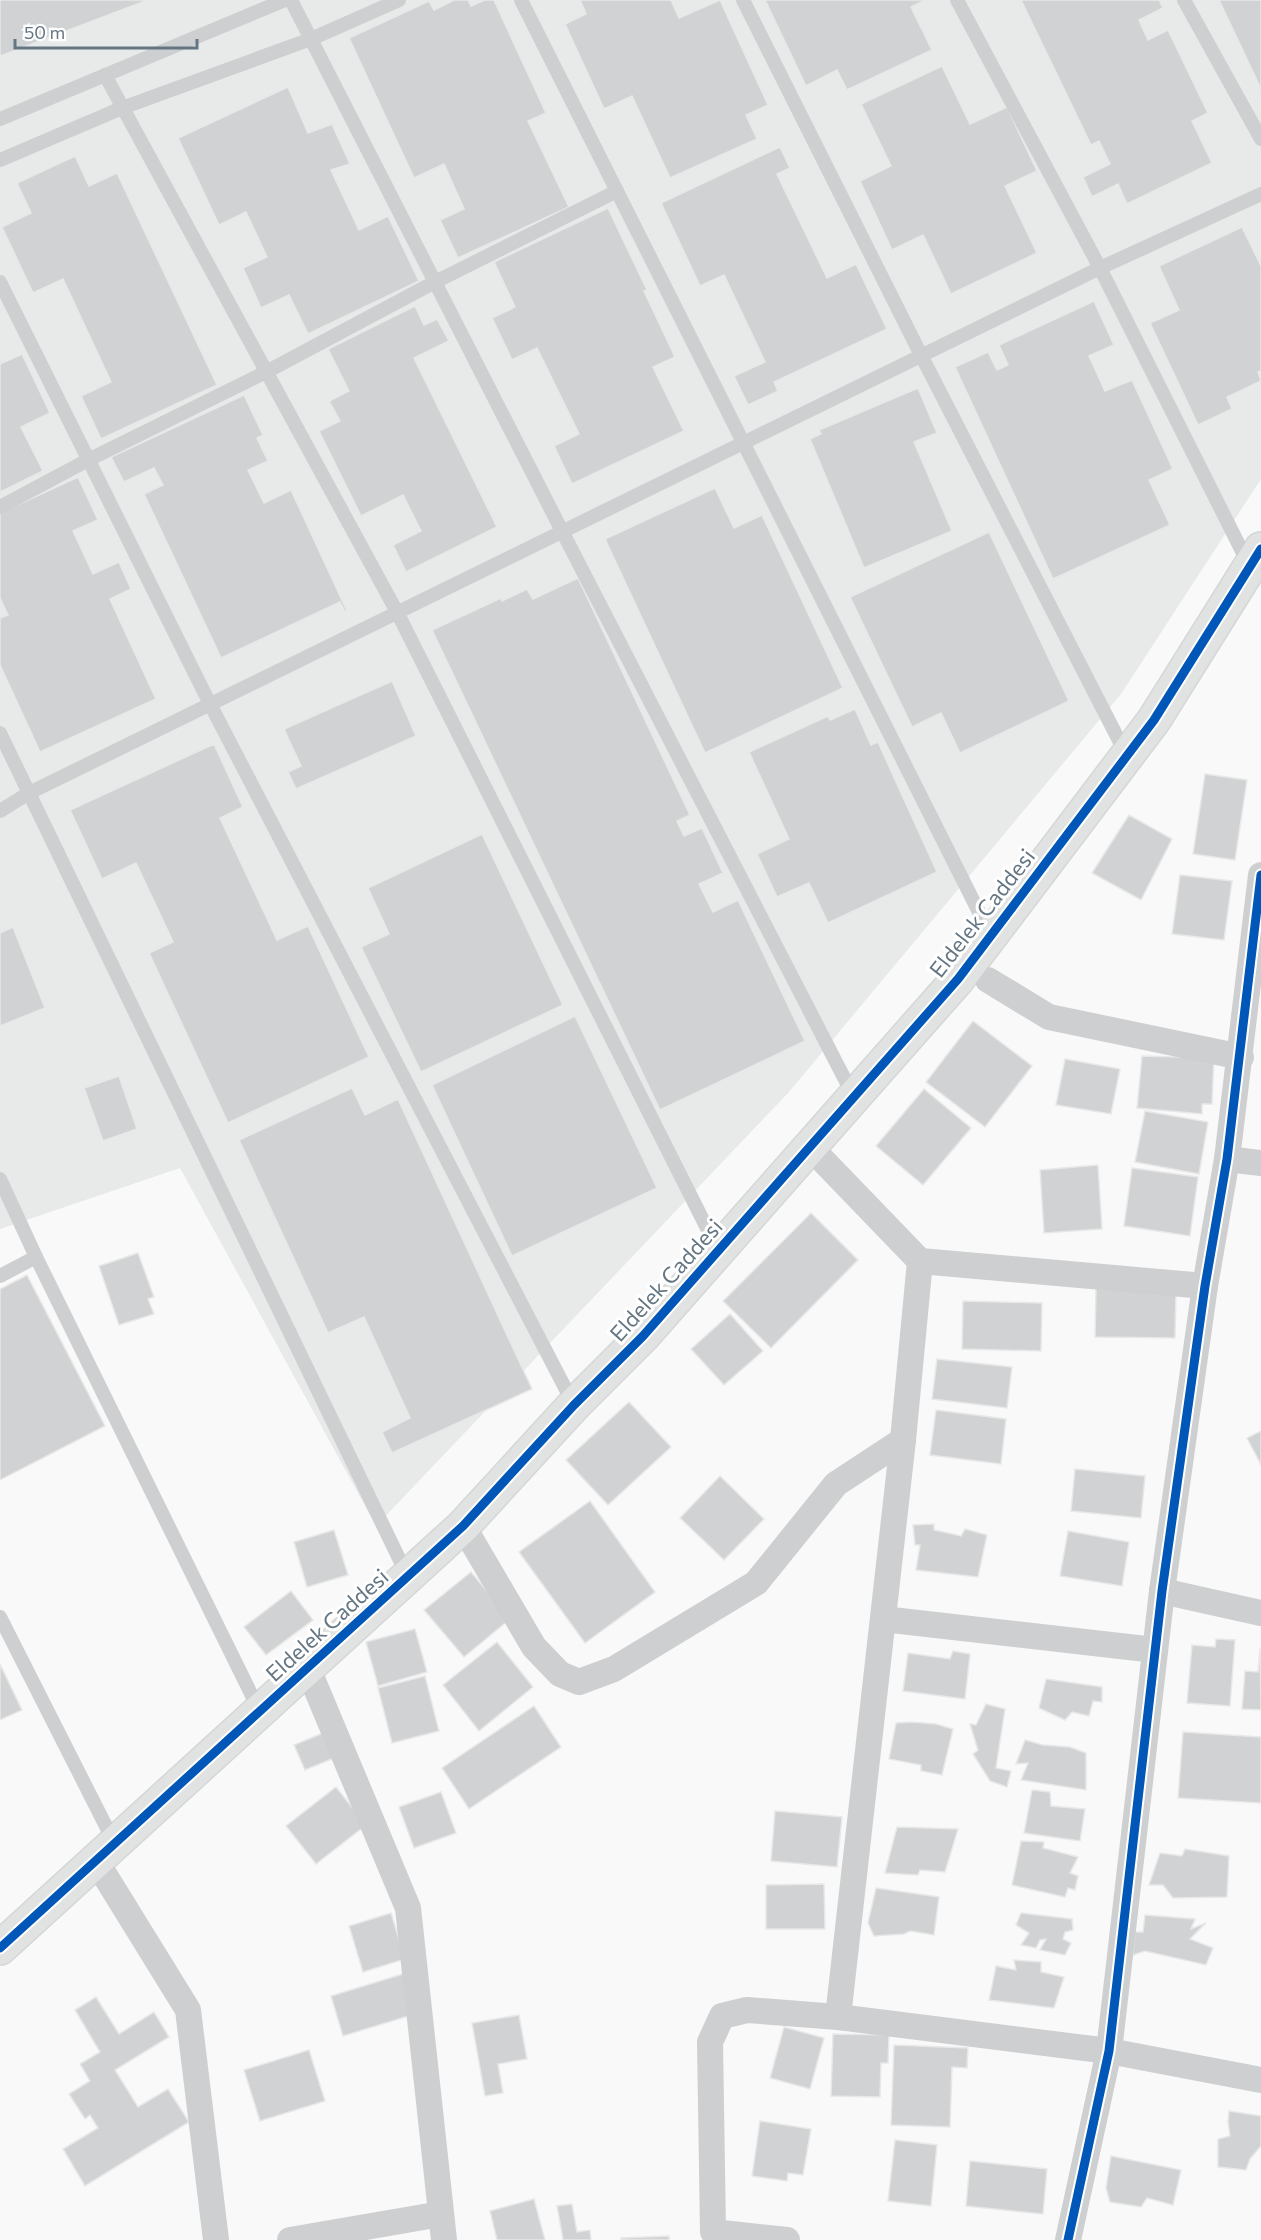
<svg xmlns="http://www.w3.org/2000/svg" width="1261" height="2240" viewBox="0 0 1261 2240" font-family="Commissioner,sans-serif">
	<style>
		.built { fill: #e8e9e9 }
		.building { fill: #d0d2d3; stroke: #e8e8e8; stroke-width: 1.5 }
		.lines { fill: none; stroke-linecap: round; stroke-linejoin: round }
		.secondary-casing { stroke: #d5d6d7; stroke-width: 36 }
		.lane { stroke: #cecfd0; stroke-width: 14 }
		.street { stroke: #cecfd0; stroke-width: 26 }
		.secondary { stroke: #e1e2e2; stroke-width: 33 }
		.cycleway-casing { stroke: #fff; stroke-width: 13 }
		.cycleway { stroke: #0057b8; stroke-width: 9 }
		.labels { text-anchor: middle; stroke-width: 6; stroke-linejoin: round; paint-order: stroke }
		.street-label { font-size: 22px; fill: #657683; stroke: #fff }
	</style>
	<rect width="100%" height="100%" fill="#f9f9f9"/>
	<!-- built -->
	<polygon class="built" points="0,0 1261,0 1261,479 1121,694 789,1092 376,1526 180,1168 0,1229"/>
	<!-- building -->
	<g class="building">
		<polygon points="0,0 148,0 0,56"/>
		<polygon points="454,0 468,0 471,6 485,0 494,0 546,113 528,121 569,207 458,258 440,220 464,209 444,164 414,178 349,38 429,1 434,10"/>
		<polygon points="580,0 671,0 679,18 720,0 768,105 746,115 757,139 670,178 632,96 604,109 565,24 586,14"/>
		<polygon points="765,0 925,0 911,7 932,50 847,90 837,70 806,86"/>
		<polygon points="1021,0 1159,0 1163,8 1139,20 1148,40 1168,30 1208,113 1192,121 1212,163 1127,204 1118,184 1092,197 1083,177 1110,164 1099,141 1091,145"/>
		<polygon points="1219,0 1261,0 1261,89"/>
		<polygon points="942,66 970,124 1007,107 1037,171 1005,186 1037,253 951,294 923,235 892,250 860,181 891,166 861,104"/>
		<polygon points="288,87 308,133 332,124 350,164 331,170 359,230 388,216 419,281 308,334 289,295 261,308 243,268 267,257 246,212 219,225 178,138"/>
		<polygon points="780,147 790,168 777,174 827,278 856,264 887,329 774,382 778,391 748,405 734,376 765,362 724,275 700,286 661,203"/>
		<polygon points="75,156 89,186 117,173 217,385 101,439 81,396 111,382 63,279 33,293 2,227 31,213 17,183"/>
		<polygon points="608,208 647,290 644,291 675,357 653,367 684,431 572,484 554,446 579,434 537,348 512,360 492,318 515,307 494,262"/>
		<polygon points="1242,227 1261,266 1261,371 1258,372 1261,381 1227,397 1232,409 1198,425 1150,323 1179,310 1159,266"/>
		<polygon points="1094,301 1114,345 1089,356 1105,391 1132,380 1173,469 1149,480 1170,525 1053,579 955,367 988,352 997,370 1008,365 999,345"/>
		<polygon points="415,306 424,325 437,319 449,341 414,358 497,527 406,572 393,545 421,531 403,495 361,516 319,431 340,421 329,401 349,391 328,349"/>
		<polygon points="22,354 50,413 21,427 43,471 0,492 0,364"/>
		<polygon points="918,388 937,433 914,442 952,531 864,568 810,439 821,434 819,430"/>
		<polygon points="244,395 263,435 257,438 268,461 248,470 264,503 291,490 347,611 345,612 340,602 221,658 144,494 163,485 154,468 124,482 111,457"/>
		<polygon points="78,477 98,520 73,531 93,574 119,562 131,589 110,599 156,699 40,752 0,665 0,618 8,615 0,598 0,513"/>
		<polygon points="715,488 734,528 762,515 843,688 705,753 605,539"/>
		<polygon points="989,532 1069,701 960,753 941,713 912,727 850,597"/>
		<polygon points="578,578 690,815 677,821 684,836 702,828 723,873 699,884 713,912 738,900 805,1041 660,1110 432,630 501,598 502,601 527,589 533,599"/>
		<polygon points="392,681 416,736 296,789 288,772 301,766 284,729"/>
		<polygon points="855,709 871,745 878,742 937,872 828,923 809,883 777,897 757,854 789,839 749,752 828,716 830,720"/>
		<polygon points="214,744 243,807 220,818 277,940 308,926 369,1057 228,1123 149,953 173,942 136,863 102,879 70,810"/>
		<polygon points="1205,774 1247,780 1235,860 1193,854"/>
		<polygon points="1129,815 1172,839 1141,900 1092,873"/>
		<polygon points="482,834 563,1005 421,1072 361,947 389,934 368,888"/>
		<polygon points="1180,875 1232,881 1224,940 1172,934"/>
		<polygon points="13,927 45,1008 0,1026 0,933"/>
		<polygon points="575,1016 657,1188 512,1256 432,1085"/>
		<polygon points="973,1021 1032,1066 985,1127 926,1082"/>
		<polygon points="1142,1056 1214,1058 1212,1104 1202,1104 1202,1114 1137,1108"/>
		<polygon points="1065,1059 1120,1069 1111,1114 1056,1105"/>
		<polygon points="119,1076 137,1129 103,1141 84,1088"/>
		<polygon points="352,1088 365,1115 398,1099 532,1389 392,1453 382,1432 410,1418 364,1317 328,1333 239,1140"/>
		<polygon points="924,1089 971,1128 923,1185 876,1146"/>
		<polygon points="1145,1111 1208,1122 1199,1174 1135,1162"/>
		<polygon points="1098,1165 1102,1229 1044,1233 1040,1170"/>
		<polygon points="1132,1168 1198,1177 1190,1236 1124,1226"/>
		<polygon points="811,1213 858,1260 771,1348 723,1301"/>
		<polygon points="138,1253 154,1297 148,1299 154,1314 119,1325 99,1266"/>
		<polygon points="27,1275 105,1426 0,1480 0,1289"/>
		<polygon points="1096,1288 1176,1289 1175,1338 1095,1337"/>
		<polygon points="963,1301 1042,1303 1041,1351 962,1349"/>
		<polygon points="730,1314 763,1351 724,1385 691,1349"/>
		<polygon points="937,1359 1012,1367 1007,1408 932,1399"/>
		<polygon points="629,1402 671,1447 608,1505 566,1460"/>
		<polygon points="936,1410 1006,1419 1001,1464 930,1455"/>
		<polygon points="1261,1431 1261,1465 1247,1438"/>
		<polygon points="1075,1469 1145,1476 1141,1518 1071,1511"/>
		<polygon points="720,1476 764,1519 724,1560 680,1518"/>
		<polygon points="590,1501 655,1592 585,1643 519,1552"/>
		<polygon points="934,1524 934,1530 961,1536 965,1529 987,1535 978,1577 916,1570 920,1545 915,1545 913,1525"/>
		<polygon points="334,1530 348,1575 307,1587 294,1542"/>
		<polygon points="1068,1531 1129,1542 1122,1586 1060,1576"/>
		<polygon points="471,1572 510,1619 464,1657 424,1610"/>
		<polygon points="291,1591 313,1620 266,1655 244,1627"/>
		<polygon points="415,1629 427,1672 378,1686 366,1642"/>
		<polygon points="1216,1639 1235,1640 1230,1706 1187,1703 1192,1645 1215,1647"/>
		<polygon points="497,1642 533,1687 479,1731 443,1685"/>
		<polygon points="1260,1648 1261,1710 1242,1709 1245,1671 1258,1672"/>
		<polygon points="953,1651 970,1654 965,1699 903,1691 908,1653 950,1659"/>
		<polygon points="0,1664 22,1710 0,1720"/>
		<polygon points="425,1676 439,1731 392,1743 378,1688"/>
		<polygon points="1046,1679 1102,1687 1102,1702 1093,1701 1089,1716 1072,1712 1065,1720 1039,1708"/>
		<polygon points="986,1704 1005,1709 996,1768 1011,1771 1007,1787 990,1781 973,1754 978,1750 970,1724 976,1725"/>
		<polygon points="534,1706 561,1747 469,1809 442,1768"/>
		<polygon points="911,1722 936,1724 953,1729 942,1775 921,1771 921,1765 889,1759 896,1723"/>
		<polygon points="1183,1732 1261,1737 1261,1803 1178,1798"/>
		<polygon points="323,1733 334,1758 305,1770 294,1745"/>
		<polygon points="1025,1740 1043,1745 1070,1747 1086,1753 1086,1790 1021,1780 1028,1763 1016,1764"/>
		<polygon points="336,1787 366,1825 316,1864 286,1826"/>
		<polygon points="1032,1790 1050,1792 1051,1806 1085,1809 1080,1841 1024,1833"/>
		<polygon points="441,1792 456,1833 414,1848 399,1807"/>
		<polygon points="775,1811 842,1817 837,1867 771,1861"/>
		<polygon points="897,1827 958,1829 945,1872 920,1870 918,1875 885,1873"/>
		<polygon points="1021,1841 1044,1842 1043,1848 1078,1857 1070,1873 1078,1876 1075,1890 1068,1888 1065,1897 1012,1885"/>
		<polygon points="1185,1849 1229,1856 1227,1897 1173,1898 1163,1885 1149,1885 1160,1853 1182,1856"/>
		<polygon points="824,1884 825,1929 766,1929 766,1885"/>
		<polygon points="876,1888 939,1897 934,1935 910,1931 904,1934 874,1936 868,1923"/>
		<polygon points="391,1913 405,1959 363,1972 349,1926"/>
		<polygon points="1021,1913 1072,1919 1073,1930 1065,1932 1063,1939 1071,1943 1065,1955 1040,1950 1046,1939 1040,1940 1036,1948 1021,1945 1029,1933 1016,1925"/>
		<polygon points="1145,1915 1195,1919 1191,1929 1206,1923 1190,1939 1213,1948 1206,1965 1145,1951 1133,1955 1135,1932 1143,1932"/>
		<polygon points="1014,1960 1041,1962 1041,1972 1064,1977 1054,2008 989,2000 996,1966 1016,1970"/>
		<polygon points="403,1974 415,2014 343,2036 331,1996"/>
		<polygon points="96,1997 119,2034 154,2012 169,2037 115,2070 138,2107 168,2089 189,2122 85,2186 63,2149 98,2128 90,2115 85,2119 69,2094 90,2081 80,2064 100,2052 75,2010"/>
		<polygon points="519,2015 527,2059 498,2064 503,2093 485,2096 472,2023"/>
		<polygon points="784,2027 824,2038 810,2089 770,2078"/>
		<polygon points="833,2034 889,2035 888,2063 881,2063 880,2097 831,2096"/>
		<polygon points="894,2045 968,2048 967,2068 952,2067 950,2127 891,2125"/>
		<polygon points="309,2050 325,2101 260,2121 244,2070"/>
		<polygon points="1229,2111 1261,2116 1261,2146 1250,2159 1246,2170 1218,2167 1218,2139 1230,2136 1228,2122"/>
		<polygon points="760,2121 811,2129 803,2175 788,2173 787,2181 752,2176"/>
		<polygon points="895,2140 937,2145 931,2206 888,2201"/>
		<polygon points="1111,2156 1181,2170 1173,2205 1147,2198 1141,2207 1110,2202 1106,2188"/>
		<polygon points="970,2161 1047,2169 1043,2214 966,2206"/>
		<polygon points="534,2199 545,2240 497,2240 490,2211"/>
		<polygon points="572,2204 577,2232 590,2230 591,2240 563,2240 557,2206"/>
		<polygon points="669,2236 669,2240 621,2240 621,2238"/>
	</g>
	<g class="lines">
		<!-- secondary casing -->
		<g class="secondary-casing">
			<polyline id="secondary" points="0,1948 463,1526 574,1405 643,1336 958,979 1154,720 1261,549"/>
		</g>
		<!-- lane -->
		<g class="lane">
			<polyline points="291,0 562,531 854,1097"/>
			<polyline points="521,0 990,934"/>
			<polyline points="743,0 921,355 1126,754"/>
			<polyline points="957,0 1100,268 1249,565"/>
			<polyline points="1184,0 1261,139"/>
			<polyline points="105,75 397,612 718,1250"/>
			<polyline points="0,119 285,0"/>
			<polyline points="0,160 122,108 311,39 399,0"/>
			<polyline points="0,282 210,704 574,1405"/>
			<polyline points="0,507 88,460 266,372 435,282 617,191"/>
			<polyline points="0,733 407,1575"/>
			<polyline points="0,811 29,793 1100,268 1261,194"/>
			<polyline points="0,1179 36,1257"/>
			<polyline points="0,1276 36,1257 260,1712"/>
			<polyline points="0,1617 115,1844"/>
		</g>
		<!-- street -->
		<g class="street">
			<polyline points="988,980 1049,1017 1241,1057"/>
			<polyline points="810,1147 920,1261 1205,1286"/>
			<polyline points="1227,1159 1261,1163"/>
			<polyline points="463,1526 534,1647 560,1674 579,1682 614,1669 756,1583 836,1484 903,1440"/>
			<polyline points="1162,1591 1261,1613"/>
			<polyline points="883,1619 1155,1650"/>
			<polyline points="308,1669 408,1908 444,2240"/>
			<polyline points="96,1861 188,2010 216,2240"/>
			<polyline points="838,2017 903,1440 920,1261"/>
			<polyline points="290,2240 441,2214"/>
			<polyline points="787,2240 713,2232 710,2042 722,2016 747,2010 838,2017 1109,2051 1261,2080"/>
			<polyline points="1068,2240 1109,2051 1162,1591 1205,1286 1227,1159 1261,875"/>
		</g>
		<!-- secondary -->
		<use href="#secondary" class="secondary"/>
		<!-- cycleway casing -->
		<g class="cycleway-casing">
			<g id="cycleway">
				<polyline points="0,1948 463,1526 574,1405 643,1336 958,979 1154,720 1261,549"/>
				<polyline points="1068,2240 1109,2051 1162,1591 1205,1286 1227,1159 1261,875"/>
			</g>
		</g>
		<!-- cycleway -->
		<use href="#cycleway" class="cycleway"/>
	</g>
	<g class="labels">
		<!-- street labels -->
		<g class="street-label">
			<text transform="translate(982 913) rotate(-52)" y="8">Eldelek Caddesi</text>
			<text transform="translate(666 1280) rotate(-48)" y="8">Eldelek Caddesi</text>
			<text transform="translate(327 1625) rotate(-42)" y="8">Eldelek Caddesi</text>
		</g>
	</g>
	<!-- scale -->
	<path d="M15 39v9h182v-9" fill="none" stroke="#657683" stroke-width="3"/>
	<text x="24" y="39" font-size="18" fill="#657683" stroke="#ffffff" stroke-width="4.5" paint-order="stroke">50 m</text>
</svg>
